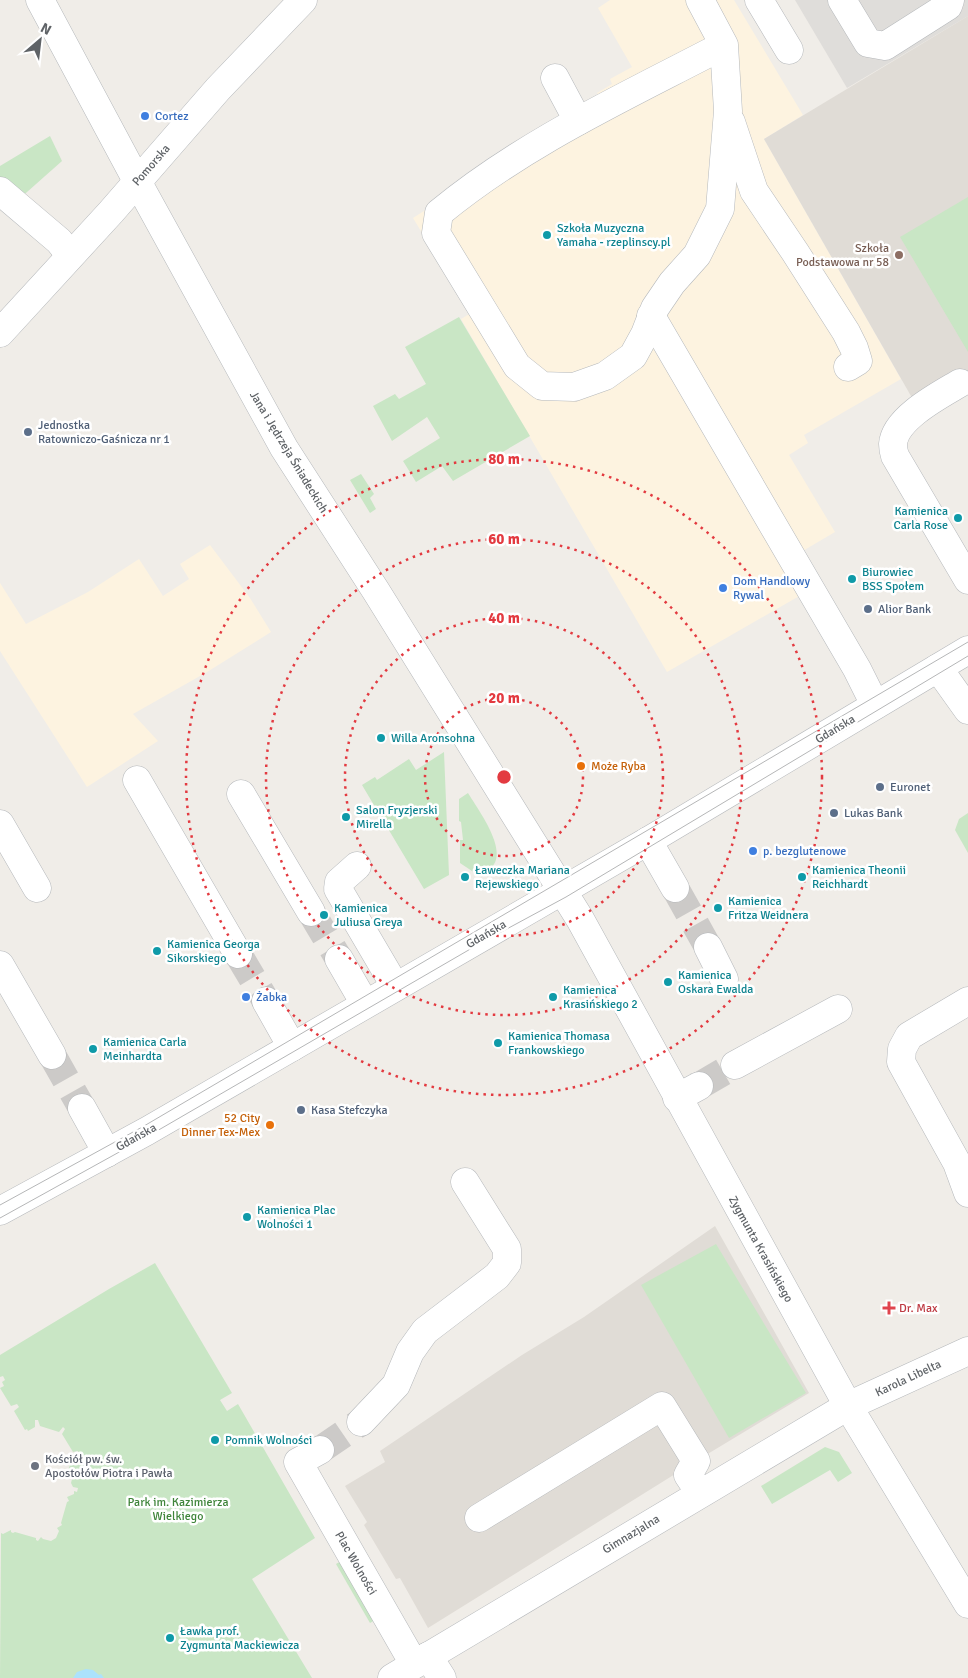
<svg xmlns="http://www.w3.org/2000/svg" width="968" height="1678" viewBox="0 0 968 1678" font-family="Signika,sans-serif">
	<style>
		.commercial { fill: #fdf3e0 }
		.industrial { fill: #dfddda }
		.education { fill: #e0dcd6 }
		.green { fill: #c9e6c5 }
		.water { fill: #ace2fc }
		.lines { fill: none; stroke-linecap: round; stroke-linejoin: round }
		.minor-tunnel { stroke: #cccac8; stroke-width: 28; stroke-dasharray: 28 14; stroke-linecap: butt }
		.minor-casing { stroke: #b5b8bb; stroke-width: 29 }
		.minor { stroke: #fff; stroke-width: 28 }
		.tram { stroke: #b5b6b7; stroke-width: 1 }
		.ring { fill: none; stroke: #e33a40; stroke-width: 2.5; stroke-dasharray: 2.5 5 }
		.shop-dot { fill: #3f7fe0; stroke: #fff; stroke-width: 2 }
		.culture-dot { fill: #0f9aa8; stroke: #fff; stroke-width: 2 }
		.education-dot { fill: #8d6e63; stroke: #fff; stroke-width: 2 }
		.service-dot { fill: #5c6f8a; stroke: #fff; stroke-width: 2 }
		.food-dot { fill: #e8710a; stroke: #fff; stroke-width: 2 }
		.health-dot { fill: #e0444e; stroke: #fff; stroke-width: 2 }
		.worship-dot { fill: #6b7280; stroke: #fff; stroke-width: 2 }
		.labels { text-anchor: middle; stroke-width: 5; stroke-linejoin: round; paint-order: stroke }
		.shop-label { font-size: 12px; fill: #366cbe; stroke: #fff; text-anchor: start }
		.street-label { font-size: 12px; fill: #5f6367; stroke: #fff }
		.culture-label { font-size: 12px; fill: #0d838f; stroke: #fff; text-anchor: start }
		.education-label { font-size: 12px; fill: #785e54; stroke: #fff; text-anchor: end }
		.service-label { font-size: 12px; fill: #4e5e75; stroke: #fff; text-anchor: start }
		.food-label { font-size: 12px; fill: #c56008; stroke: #fff; text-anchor: start }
		.health-label { font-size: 12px; fill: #be3a42; stroke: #fff; text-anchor: start }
		.worship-label { font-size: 12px; fill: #5b616d; stroke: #fff; text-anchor: start }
		.park-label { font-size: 12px; fill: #3e8439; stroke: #fff }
		.centre { fill: #e33a40; stroke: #fff; stroke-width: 2.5 }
		.ring-label { font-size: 15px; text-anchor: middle; font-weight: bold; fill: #e33a40; stroke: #fff; stroke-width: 5; stroke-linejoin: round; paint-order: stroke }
	</style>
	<rect width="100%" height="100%" fill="#f0ede8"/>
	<!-- commercial -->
	<g class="commercial">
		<polygon points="610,0 734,0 803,115 764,139 901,379 804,435 808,443 789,455 835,532 801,552 801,595 667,672 461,319 471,313 413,218 600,98 597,93 612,84 610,79 632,67 598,8"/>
		<polygon points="210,545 250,598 271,632 207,672 133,714 158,741 87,787 0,651 0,583 26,624 88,592 139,559 163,596 189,579 180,564"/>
	</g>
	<!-- industrial -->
	<polygon class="industrial" points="795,0 968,0 968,16 847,88"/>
	<!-- education -->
	<g class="education">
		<polygon points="968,16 968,371 915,403 764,139"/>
		<polygon points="715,1226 809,1393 696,1461 428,1628 400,1578 396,1579 364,1525 367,1522 345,1486 385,1462 380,1451 522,1355 584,1317"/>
	</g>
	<!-- green -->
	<g class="green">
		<polygon points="50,136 62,161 18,200 0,184 0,166"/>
		<polygon points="968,197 968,352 900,237"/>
		<polygon points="459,317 530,436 453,481 442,466 416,482 403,461 440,438 427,417 392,441 373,406 395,394 399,399 426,384 405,347"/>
		<polygon points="361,474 374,494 370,498 376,509 370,513 350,480"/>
		<polygon points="444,752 449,875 424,889 362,785 375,777 377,780 409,759 416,770"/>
		<path d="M468,793C477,808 509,850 492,867C488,870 482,873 478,875L460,863V840H463L461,822L459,821V799Z"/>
		<polygon points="968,813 968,853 955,830 959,819"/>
		<polygon points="716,1244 806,1393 729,1438 641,1285"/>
		<polygon points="155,1263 232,1393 220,1400 227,1411 238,1404 315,1538 252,1579 312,1678 0,1678 1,1533 3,1534 11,1530 11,1532 13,1533 15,1532 36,1538 36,1540 38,1541 41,1537 43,1539 51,1541 56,1538 59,1531 57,1528 62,1525 61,1523 67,1502 69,1501 67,1497 74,1494 74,1491 77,1492 78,1488 73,1487 71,1483 72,1479 67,1476 72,1456 79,1454 78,1451 73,1452 62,1434 65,1429 63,1427 59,1432 40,1426 38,1420 35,1420 35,1427 28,1431 27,1429 25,1430 14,1411 19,1407 17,1404 11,1406 0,1388 4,1386 2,1382 5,1380 3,1376 0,1377 0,1355 109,1289"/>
		<polygon points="825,1447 839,1452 852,1473 838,1482 830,1470 772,1504 761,1486"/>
		<polygon points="341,1561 375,1620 370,1623 336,1564"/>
	</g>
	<!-- water -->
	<polygon class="water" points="86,1669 93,1670 99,1675 101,1674 104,1678 73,1678 77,1672"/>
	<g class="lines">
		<!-- minor-tunnel -->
		<g class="minor-tunnel">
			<polyline points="675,888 708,947"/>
			<polyline points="311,912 339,959"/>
			<polyline points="238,954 266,1001"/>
			<polyline points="52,1055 82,1108"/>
			<polyline points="699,1086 735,1065"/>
			<polyline points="320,1450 361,1422"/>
		</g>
		<!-- minor casing -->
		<g class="minor-casing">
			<g id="minor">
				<polyline points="40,0 137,181 284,448 376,591 580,919 848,1406 968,1604"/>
				<path d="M700,0L724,45L728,111L720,209L697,255L672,283L655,308L645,334L633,356L605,376L574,387L542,386L517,366L436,233L439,213C525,142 627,96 724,45"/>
				<polyline points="759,0 789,50"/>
				<polyline points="842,0 868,43 885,46 948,6 950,0"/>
				<polyline points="555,78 578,121"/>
				<polyline points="731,122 754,191 795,252 846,332 854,348 858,361 848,367"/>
				<polyline points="0,191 59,241 70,255"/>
				<polyline points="651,316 857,669 875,705"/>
				<polyline points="0,333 111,212 218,89 303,0"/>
				<path d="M960,383C940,395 895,418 893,444C893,448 894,453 895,456L968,580"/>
				<polyline points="938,668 968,710"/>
				<polyline points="137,780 238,954"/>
				<polyline points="241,794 311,912"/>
				<polyline points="0,824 37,888"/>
				<polyline points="648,841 675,888"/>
				<polyline points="357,866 339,882 338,889 395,986"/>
				<polyline points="708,947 724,979"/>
				<polyline points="339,959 365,1004"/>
				<polyline points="0,965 52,1055"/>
				<polyline points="266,1001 292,1047"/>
				<polyline points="968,1001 909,1036 902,1049 901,1062 957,1163 968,1193"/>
				<polyline points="735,1065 838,1009"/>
				<polyline points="677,1098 699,1086"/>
				<polyline points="82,1108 107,1153"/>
				<polyline points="0,1211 147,1131 648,841 968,650"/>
				<polyline points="361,1422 396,1385 410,1352 425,1331 497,1276 507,1263 507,1249 465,1182"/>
				<polyline points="320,1450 298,1462 414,1664"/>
				<polyline points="479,1518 662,1406 696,1461 688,1475 700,1493"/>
				<polyline points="428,1656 442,1678"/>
				<polyline points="392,1678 848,1406 968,1351"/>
			</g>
		</g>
		<!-- minor -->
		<use href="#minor" class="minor"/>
		<!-- tram -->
		<g class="tram">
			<polyline points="0,1205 144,1126 968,642"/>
			<polyline points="0,1218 150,1135 479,944 566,897 968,656"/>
		</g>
	</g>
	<!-- distance rings -->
	<g class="ring">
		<circle cx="504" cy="777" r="79"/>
		<circle cx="504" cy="777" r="159"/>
		<circle cx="504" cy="777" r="238"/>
		<circle cx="504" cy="777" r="318"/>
	</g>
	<!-- markers -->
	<g class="shop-dot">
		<circle cx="145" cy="116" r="5"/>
		<circle cx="723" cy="588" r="5"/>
		<circle cx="753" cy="851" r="5"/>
		<circle cx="246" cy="997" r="5"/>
	</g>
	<g class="culture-dot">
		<circle cx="547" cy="235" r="5"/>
		<circle cx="958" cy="518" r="5"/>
		<circle cx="852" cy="579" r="5"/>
		<circle cx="381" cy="738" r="5"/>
		<circle cx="346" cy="817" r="5"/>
		<circle cx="465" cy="877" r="5"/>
		<circle cx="802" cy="877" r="5"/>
		<circle cx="718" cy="908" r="5"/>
		<circle cx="324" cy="915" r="5"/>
		<circle cx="157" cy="951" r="5"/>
		<circle cx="668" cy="982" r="5"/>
		<circle cx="553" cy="997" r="5"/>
		<circle cx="498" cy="1043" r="5"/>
		<circle cx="93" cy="1049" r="5"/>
		<circle cx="247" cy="1217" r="5"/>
		<circle cx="215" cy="1440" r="5"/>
		<circle cx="170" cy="1638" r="5"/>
	</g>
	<circle class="education-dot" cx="899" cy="255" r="5"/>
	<g class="service-dot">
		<circle cx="28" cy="432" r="5"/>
		<circle cx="868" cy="609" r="5"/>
		<circle cx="880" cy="787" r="5"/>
		<circle cx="834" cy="813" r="5"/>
		<circle cx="301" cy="1110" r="5"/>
	</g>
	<g class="food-dot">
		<circle cx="581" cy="766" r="5"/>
		<circle cx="270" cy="1125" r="5"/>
	</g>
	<path class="health-dot" d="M886.5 1300.5h5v5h5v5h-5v5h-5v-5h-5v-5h5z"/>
	<circle class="worship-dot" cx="35" cy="1466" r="5"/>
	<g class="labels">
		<!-- shop labels -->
		<g class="shop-label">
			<text x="155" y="120">Cortez</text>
			<text x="733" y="585">Dom Handlowy<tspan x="733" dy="14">Rywal</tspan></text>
			<text x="763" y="855">p. bezglutenowe</text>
			<text x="256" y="1001">Żabka</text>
		</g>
		<!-- street labels -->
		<g class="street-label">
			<text transform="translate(151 165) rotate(-49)" y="4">Pomorska</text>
			<text transform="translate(289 452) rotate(59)" y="4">Jana i Jędrzeja Śniadeckich</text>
			<text transform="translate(835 729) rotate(-31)" y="4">Gdańska</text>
			<text transform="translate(486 934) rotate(-30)" y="4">Gdańska</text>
			<text transform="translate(136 1137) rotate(-29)" y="4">Gdańska</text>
			<text transform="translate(761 1249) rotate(61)" y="4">Zygmunta Krasińskiego</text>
			<text transform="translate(908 1378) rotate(-25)" y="4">Karola Libelta</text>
			<text transform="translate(631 1534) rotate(-31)" y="4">Gimnazjalna</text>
			<text transform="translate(356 1563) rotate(60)" y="4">Plac Wolności</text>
		</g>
		<!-- culture labels -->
		<g class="culture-label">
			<text x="557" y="232">Szkoła Muzyczna<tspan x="557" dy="14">Yamaha - rzeplinscy.pl</tspan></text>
			<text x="948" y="515" text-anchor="end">Kamienica<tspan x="948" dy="14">Carla Rose</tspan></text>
			<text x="862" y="576">Biurowiec<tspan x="862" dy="14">BSS Społem</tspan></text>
			<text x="391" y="742">Willa Aronsohna</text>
			<text x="356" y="814">Salon Fryzjerski<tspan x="356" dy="14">Mirella</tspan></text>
			<text x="475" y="874">Ławeczka Mariana<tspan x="475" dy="14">Rejewskiego</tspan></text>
			<text x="812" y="874">Kamienica Theonii<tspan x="812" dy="14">Reichhardt</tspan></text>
			<text x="728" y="905">Kamienica<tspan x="728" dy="14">Fritza Weidnera</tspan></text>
			<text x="334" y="912">Kamienica<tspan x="334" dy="14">Juliusa Greya</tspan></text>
			<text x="167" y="948">Kamienica Georga<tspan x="167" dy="14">Sikorskiego</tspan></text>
			<text x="678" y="979">Kamienica<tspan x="678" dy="14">Oskara Ewalda</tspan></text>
			<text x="563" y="994">Kamienica<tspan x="563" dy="14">Krasińskiego 2</tspan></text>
			<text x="508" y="1040">Kamienica Thomasa<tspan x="508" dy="14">Frankowskiego</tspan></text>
			<text x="103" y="1046">Kamienica Carla<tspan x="103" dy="14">Meinhardta</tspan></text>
			<text x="257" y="1214">Kamienica Plac<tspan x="257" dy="14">Wolności 1</tspan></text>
			<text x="225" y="1444">Pomnik Wolności</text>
			<text x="180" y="1635">Ławka prof.<tspan x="180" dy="14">Zygmunta Mackiewicza</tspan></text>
		</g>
		<!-- education labels -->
		<g class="education-label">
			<text x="889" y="252">Szkoła<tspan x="889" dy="14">Podstawowa nr 58</tspan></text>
		</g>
		<!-- service labels -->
		<g class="service-label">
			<text x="38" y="429">Jednostka<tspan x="38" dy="14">Ratowniczo-Gaśnicza nr 1</tspan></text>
			<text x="878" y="613">Alior Bank</text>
			<text x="890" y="791">Euronet</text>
			<text x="844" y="817">Lukas Bank</text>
			<text x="311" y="1114">Kasa Stefczyka</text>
		</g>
		<!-- food labels -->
		<g class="food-label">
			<text x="591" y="770">Może Ryba</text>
			<text x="260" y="1122" text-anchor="end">52 City<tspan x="260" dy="14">Dinner Tex-Mex</tspan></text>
		</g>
		<!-- health labels -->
		<g class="health-label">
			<text x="899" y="1312">Dr. Max</text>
		</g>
		<!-- worship labels -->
		<g class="worship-label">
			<text x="45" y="1463">Kościół pw. św.<tspan x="45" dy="14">Apostołów Piotra i Pawła</tspan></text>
		</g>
		<!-- park labels -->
		<g class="park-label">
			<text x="178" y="1506">Park im. Kazimierza<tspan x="178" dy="14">Wielkiego</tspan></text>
		</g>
	</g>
	<circle cx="504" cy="777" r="8" class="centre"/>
	<g class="ring-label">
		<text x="504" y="464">80 m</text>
		<text x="504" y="544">60 m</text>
		<text x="504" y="623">40 m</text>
		<text x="504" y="703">20 m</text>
	</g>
	<!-- north arrow -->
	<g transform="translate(40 40) rotate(28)" stroke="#ffffff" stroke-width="4" paint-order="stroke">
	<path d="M0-4L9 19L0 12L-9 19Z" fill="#5f6367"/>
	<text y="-8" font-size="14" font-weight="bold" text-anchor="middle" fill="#5f6367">N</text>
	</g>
</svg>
